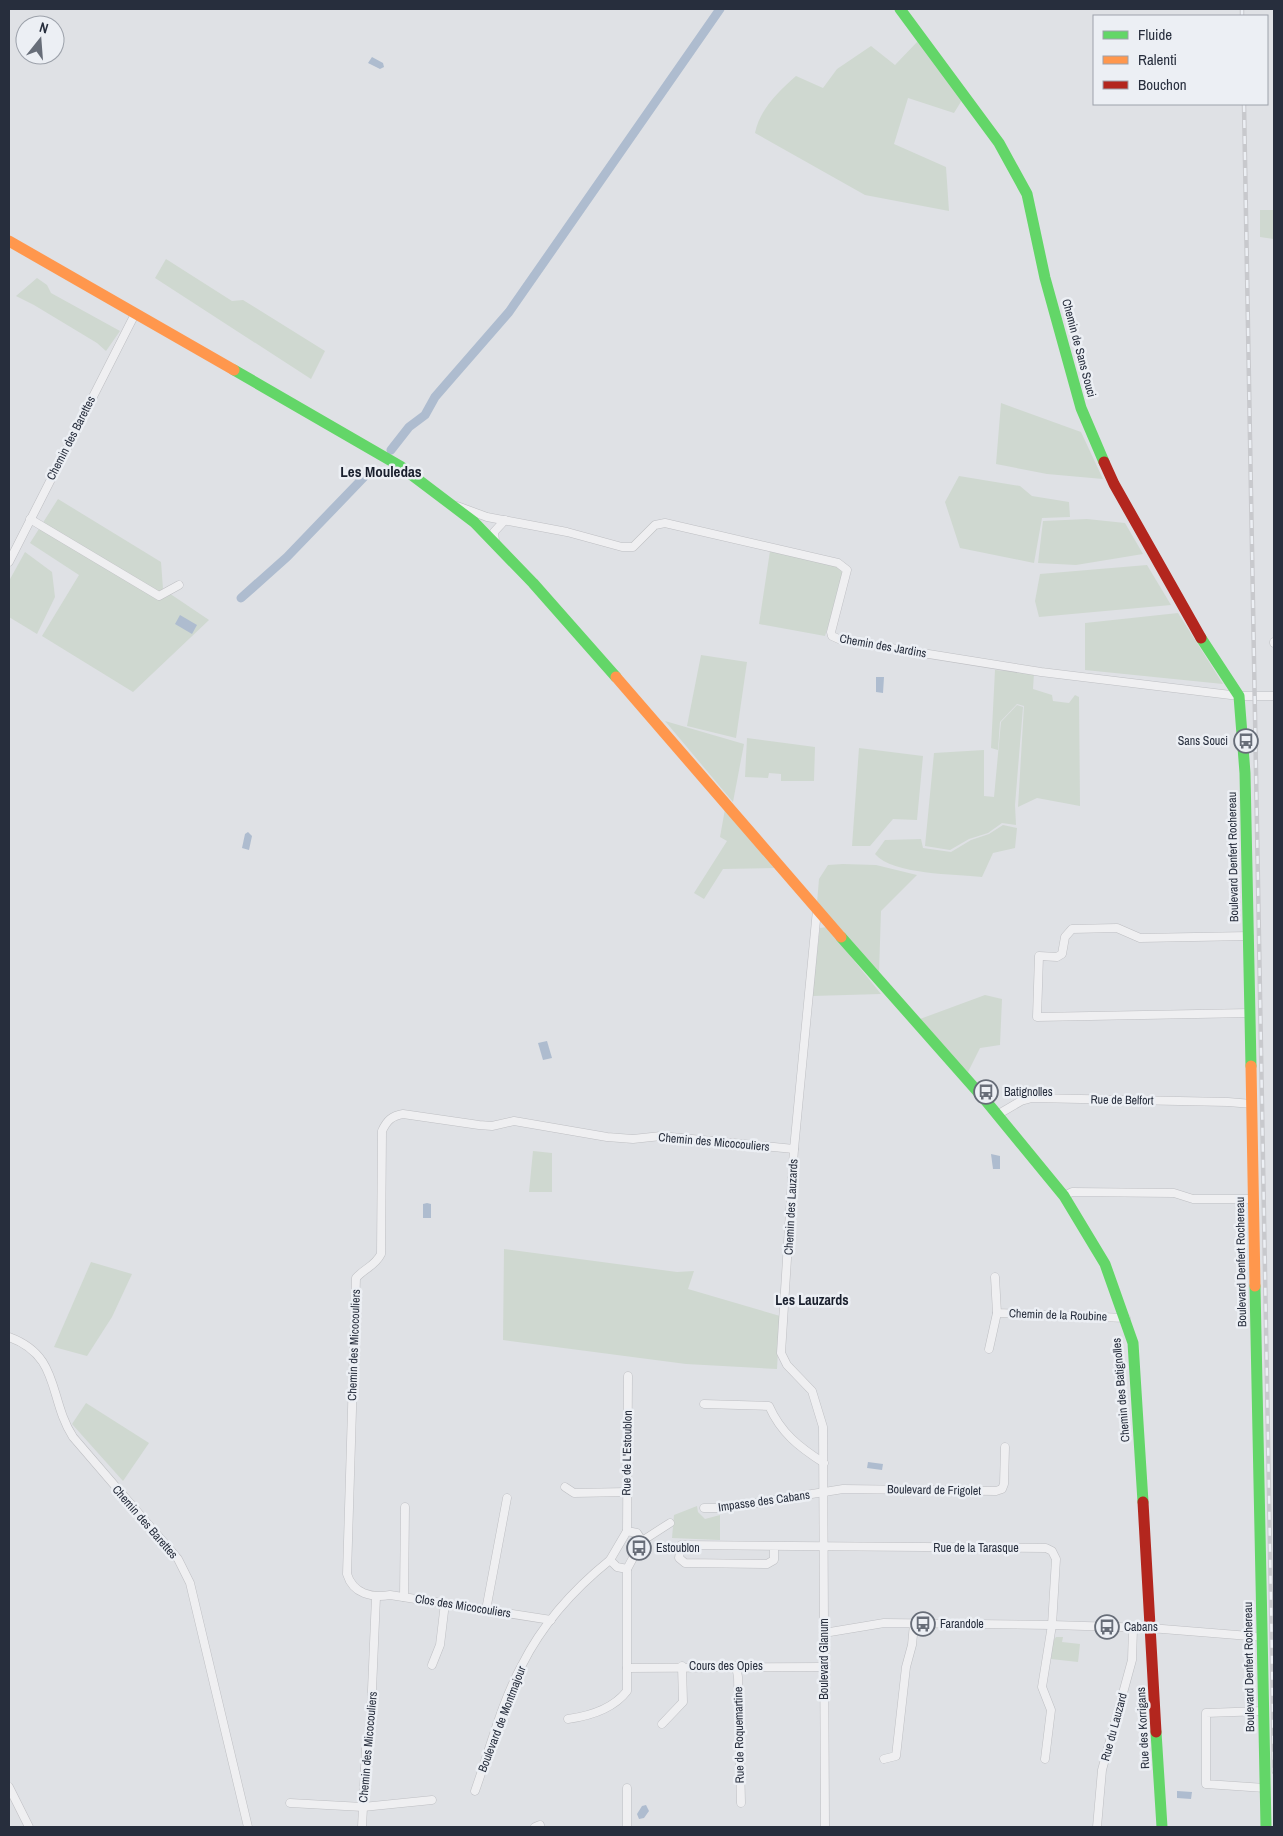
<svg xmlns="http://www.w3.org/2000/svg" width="1283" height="1836" viewBox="0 0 1283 1836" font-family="'Archivo Narrow',sans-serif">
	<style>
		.green { fill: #cfd8d0 }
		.water { fill: #aebccf }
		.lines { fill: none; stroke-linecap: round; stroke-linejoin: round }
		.canal { stroke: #aebccf; stroke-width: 9 }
		.street-casing { stroke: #bebfc3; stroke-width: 9 }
		.street { stroke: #efeff1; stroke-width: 8 }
		.fast { stroke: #63d668; stroke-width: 11 }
		.slow { stroke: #ff974d; stroke-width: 11 }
		.jam { stroke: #b3261e; stroke-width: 11 }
		.rail-casing { stroke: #c8c9cd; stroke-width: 4.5 }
		.rail { stroke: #eceff4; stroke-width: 2.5; stroke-dasharray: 8; stroke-linecap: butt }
		.labels { text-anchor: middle; stroke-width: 5; stroke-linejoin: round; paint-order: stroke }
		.street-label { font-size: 12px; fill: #272e3d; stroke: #eceff4 }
		.poi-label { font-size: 12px; fill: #272e3d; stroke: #eceff4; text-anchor: start }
		.neighbourhood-label { font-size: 14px; font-weight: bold; fill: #191f2d; stroke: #eceff4 }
		.quarter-label { font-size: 15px; font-weight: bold; fill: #191f2d; stroke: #eceff4 }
	</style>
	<rect width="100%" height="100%" fill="#dfe1e5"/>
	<!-- green -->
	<g class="green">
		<path d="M918,41L962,100L954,113L908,98L894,144L946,167L949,211L865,195L755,133C760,109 778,92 796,76L823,88L837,69L871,46L895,65Z"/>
		<polygon points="1260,210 1274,210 1274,239 1260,237"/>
		<polygon points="166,259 232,301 243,300 325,351 311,379 155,278"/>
		<polygon points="37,278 47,285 51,293 120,331 106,351 97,343 34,305 16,296"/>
		<polygon points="1001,403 1081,432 1103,479 1047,474 996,464"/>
		<polygon points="959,476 1020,486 1032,496 1069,502 1070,517 1042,518 1034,563 960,548 945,502"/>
		<polygon points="58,499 161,562 163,589 209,620 133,692 42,636 79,575 30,543"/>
		<polygon points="1087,519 1125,523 1143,554 1076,565 1038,563 1043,521"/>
		<polygon points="770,551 839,567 844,576 825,636 759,624"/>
		<polygon points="25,552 52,572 55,597 37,634 9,617 9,581"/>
		<polygon points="1147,565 1171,605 1039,617 1035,601 1040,574"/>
		<polygon points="1178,613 1223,684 1085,670 1085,623"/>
		<polygon points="701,655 747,662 736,738 687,726"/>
		<polygon points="995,670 1034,673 1033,689 1052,695 1053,701 1069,703 1075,695 1079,697 1080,806 1037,798 1018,807 1024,706 1017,704 1000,722 998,750 991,748"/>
		<polygon points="1017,705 1023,707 1015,805 1016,825 1002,823 988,833 969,839 950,850 925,846 934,753 984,750 984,796 994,797 1001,722"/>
		<polygon points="665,721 744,744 733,802"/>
		<polygon points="747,738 815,747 814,781 781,781 781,774 769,773 768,778 745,777"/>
		<polygon points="859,748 923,756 917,820 893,819 870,846 852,846"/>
		<polygon points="725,809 775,868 723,869 704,899 694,893 727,841 720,837"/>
		<path d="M1003,825L1017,828L1015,848L993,853L982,877C955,874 893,875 875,854L885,840L921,839L923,848L951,852L971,840L989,834Z"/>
		<polygon points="843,864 876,865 917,875 881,911 879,973 817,903 819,879 828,865"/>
		<polygon points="827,927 881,994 812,996 820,928"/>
		<polygon points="985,995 1002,999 1000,1045 980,1048 968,1072 920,1019"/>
		<polygon points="533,1151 552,1153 552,1192 529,1192"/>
		<polygon points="504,1249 677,1272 694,1271 688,1289 780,1316 777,1369 686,1364 503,1340"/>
		<polygon points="91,1262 132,1274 112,1317 87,1356 54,1347"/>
		<polygon points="86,1403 149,1443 123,1481 72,1424"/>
		<polygon points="697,1506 698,1512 705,1519 720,1515 720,1540 672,1538 674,1515"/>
		<polygon points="1056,1637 1063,1637 1062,1642 1080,1644 1078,1662 1051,1659 1053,1641"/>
	</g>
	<!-- water -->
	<g class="water">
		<polygon points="372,57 383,63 384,67 380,69 368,63"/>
		<polygon points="180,615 197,625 192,634 175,624"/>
		<polygon points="876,677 884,677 883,693 876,692"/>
		<polygon points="248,832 252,836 249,850 242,848 245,834"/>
		<polygon points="547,1041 552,1058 543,1060 538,1043"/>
		<polygon points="991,1154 1000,1156 1000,1169 993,1169"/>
		<polygon points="427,1203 431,1204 431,1218 423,1218 423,1204"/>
		<polygon points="868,1462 883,1464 882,1470 867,1468"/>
		<polygon points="1177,1791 1192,1792 1191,1799 1177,1798"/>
		<polygon points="646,1805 649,1811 644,1818 639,1819 637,1814 642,1806"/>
	</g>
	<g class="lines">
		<!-- canal -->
		<g class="canal">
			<polyline points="391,450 409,427 425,415 435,397 448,382 509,312 720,9"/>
			<polyline points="241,598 287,557 365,476"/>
		</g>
		<!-- street casing -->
		<g class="street-casing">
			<g id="street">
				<polyline points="457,506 487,517 567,532 622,547 633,547 655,525 665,523 838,563 847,570 831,632 832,636 841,640 1041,672 1239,696 1274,696"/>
				<polyline points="30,519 159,596 179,585"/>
				<polyline points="495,541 494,532 505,520"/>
				<polyline points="9,562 135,314"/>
				<polyline points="1274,642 1274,643"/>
				<polyline points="817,910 794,1149 781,1353 787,1365 812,1391 823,1427 825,1827"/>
				<polyline points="1249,936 1140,938 1117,928 1072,929 1065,937 1062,954 1057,957 1039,956 1037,1017 1250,1013"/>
				<polyline points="997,1115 1021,1101 1032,1098 1228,1102 1252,1104"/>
				<polyline points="1064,1196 1072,1192 1174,1193 1193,1199 1253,1199"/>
				<polyline points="995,1277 997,1313 1126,1318"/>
				<path d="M9,1337C61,1356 48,1398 73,1437L178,1559L190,1583L248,1827"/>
				<polyline points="989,1349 997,1313"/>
				<path d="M704,1404L769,1406C781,1433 799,1447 824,1463"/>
				<polyline points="565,1487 574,1493 627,1492"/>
				<polyline points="704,1508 725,1508 843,1489 996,1491 1002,1489 1004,1484 1005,1447"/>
				<polyline points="627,1531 628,1376"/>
				<polygon points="627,1531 637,1533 642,1541 627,1569 617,1567 610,1560"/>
				<polyline points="642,1541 670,1523"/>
				<polyline points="774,1547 774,1560 767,1564 685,1563 679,1558 681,1545 1046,1548 1052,1551 1056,1559 1052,1625 1042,1687 1051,1710 1045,1759"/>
				<polyline points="404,1597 405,1507"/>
				<polyline points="486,1610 507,1498"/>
				<path d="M551,1620L390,1595C372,1598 353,1594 347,1574L356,1278C365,1268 375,1266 381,1254L382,1131C387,1120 392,1116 403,1114L479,1125L492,1126L514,1121L607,1137L633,1139L661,1136L794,1149"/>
				<polyline points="824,1633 884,1623 1052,1625 1150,1628 1262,1637"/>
				<polyline points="432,1665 440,1645 445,1603"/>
				<polyline points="736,1666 738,1677 741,1803"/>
				<polyline points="627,1668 824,1667"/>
				<polyline points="1263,1711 1206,1713 1206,1784 1265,1788"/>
				<path d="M568,1719C590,1716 613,1709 627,1691V1569"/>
				<polyline points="662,1724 683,1702 682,1666"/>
				<polyline points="884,1759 896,1756 906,1667 912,1645 914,1624"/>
				<polyline points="9,1787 29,1827"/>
				<path d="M475,1791C490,1749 501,1704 522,1665C543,1623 574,1589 610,1560"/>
				<polyline points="290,1803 363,1807 432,1800"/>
				<polyline points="362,1827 366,1749 370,1736 376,1597"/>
				<polyline points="535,1827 540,1825"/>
				<polyline points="627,1827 627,1788"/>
				<polyline points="1097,1827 1102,1770 1132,1660 1133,1628"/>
			</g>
		</g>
		<!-- street -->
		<use href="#street" class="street"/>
		<!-- fast -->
		<g class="fast">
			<polyline points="900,9 999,143 1027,194 1045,278 1081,408 1104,462"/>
			<polyline points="234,370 400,466 474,522 533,583 616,677"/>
			<polyline points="1201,638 1239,696 1245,773 1251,1066"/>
			<polyline points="841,937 986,1101 1064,1196 1105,1264 1133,1343 1143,1502"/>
			<polyline points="1255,1286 1266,1827"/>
			<polyline points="1156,1732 1162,1827"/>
		</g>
		<!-- slow -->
		<g class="slow">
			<polyline points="9,241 234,370"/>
			<polyline points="616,677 841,937"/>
			<polyline points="1251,1066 1255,1286"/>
		</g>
		<!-- jam -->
		<g class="jam">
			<polyline points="1104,462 1114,484 1201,638"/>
			<polyline points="1143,1502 1156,1732"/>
		</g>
		<!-- rail casing -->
		<g class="rail-casing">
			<g id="rail">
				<polyline points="1242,9 1242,16"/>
				<polyline points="1244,104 1274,1772"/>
			</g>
		</g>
		<!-- rail -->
		<use href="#rail" class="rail"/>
	</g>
	<!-- icons -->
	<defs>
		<g id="bus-ring" transform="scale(1.25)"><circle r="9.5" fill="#eceff4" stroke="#676d78" stroke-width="1.5"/><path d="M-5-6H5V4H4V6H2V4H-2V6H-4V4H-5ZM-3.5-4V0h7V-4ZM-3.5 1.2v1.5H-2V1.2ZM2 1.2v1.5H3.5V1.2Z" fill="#676d78"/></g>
	</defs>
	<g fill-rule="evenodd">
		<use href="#bus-ring" x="1246" y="741"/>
		<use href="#bus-ring" x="986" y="1092"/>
		<use href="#bus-ring" x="639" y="1548"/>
		<use href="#bus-ring" x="923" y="1624"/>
		<use href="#bus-ring" x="1107" y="1627"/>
	</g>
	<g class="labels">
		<!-- street labels -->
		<g class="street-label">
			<text transform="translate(1079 348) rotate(75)" y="4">Chemin de Sans Souci</text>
			<text transform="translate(71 438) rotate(-63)" y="4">Chemin des Barettes</text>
			<text transform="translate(883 646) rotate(10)" y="4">Chemin des Jardins</text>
			<text transform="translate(1233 857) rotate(-91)" y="4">Boulevard Denfert Rochereau</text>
			<text transform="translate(1122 1100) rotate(1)" y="4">Rue de Belfort</text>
			<text transform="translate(714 1142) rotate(5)" y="4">Chemin des Micocouliers</text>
			<text transform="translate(791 1207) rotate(-87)" y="4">Chemin des Lauzards</text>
			<text transform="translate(1241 1262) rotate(-91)" y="4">Boulevard Denfert Rochereau</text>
			<text transform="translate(1058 1315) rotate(2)" y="4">Chemin de la Roubine</text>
			<text transform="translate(354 1345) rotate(-88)" y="4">Chemin des Micocouliers</text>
			<text transform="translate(1121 1390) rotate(-95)" y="4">Chemin des Batignolles</text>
			<text transform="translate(627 1453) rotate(-89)" y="4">Rue de L'Estoublon</text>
			<text transform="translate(934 1490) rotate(1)" y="4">Boulevard de Frigolet</text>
			<text transform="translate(764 1501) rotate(-8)" y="4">Impasse des Cabans</text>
			<text transform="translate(145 1522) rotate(49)" y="4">Chemin des Barettes</text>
			<text x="976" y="1552">Rue de la Tarasque</text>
			<text transform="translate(463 1606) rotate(9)" y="4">Clos des Micocouliers</text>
			<text transform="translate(824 1659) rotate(-90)" y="4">Boulevard Glanum</text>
			<text x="726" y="1670">Cours des Opies</text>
			<text transform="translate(1249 1667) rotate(-91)" y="4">Boulevard Denfert Rochereau</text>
			<text transform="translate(502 1719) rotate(-69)" y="4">Boulevard de Montmajour</text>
			<text transform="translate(1114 1727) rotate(-75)" y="4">Rue du Lauzard</text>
			<text transform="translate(1143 1728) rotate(-93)" y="4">Rue des Korrigans</text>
			<text transform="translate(739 1735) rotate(-91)" y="4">Rue de Roquemartine</text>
			<text transform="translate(368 1747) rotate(-85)" y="4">Chemin des Micocouliers</text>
		</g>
		<!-- poi labels -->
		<g class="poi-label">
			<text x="1228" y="745" text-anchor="end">Sans Souci</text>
			<text x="1004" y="1096">Batignolles</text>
			<text x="656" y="1552">Estoublon</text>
			<text x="940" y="1628">Farandole</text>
			<text x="1124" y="1631">Cabans</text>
		</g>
		<!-- neighbourhood labels -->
		<g class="neighbourhood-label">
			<text x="812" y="1305">Les Lauzards</text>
		</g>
		<!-- quarter labels -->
		<g class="quarter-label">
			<text x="381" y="477">Les Mouledas</text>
		</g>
	</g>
	<!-- border -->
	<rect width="1283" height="1836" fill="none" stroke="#272e3d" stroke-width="20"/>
	<!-- legend -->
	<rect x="1093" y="15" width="175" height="90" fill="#eceff4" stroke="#9da2ab"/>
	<rect x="1103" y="31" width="25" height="8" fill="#63d668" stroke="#9da2ab"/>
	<text x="1138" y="40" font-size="15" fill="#272e3d">Fluide</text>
	<rect x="1103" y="56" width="25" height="8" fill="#ff974d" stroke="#9da2ab"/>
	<text x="1138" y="65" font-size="15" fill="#272e3d">Ralenti</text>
	<rect x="1103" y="81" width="25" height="8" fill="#b3261e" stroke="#9da2ab"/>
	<text x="1138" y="90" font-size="15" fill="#272e3d">Bouchon</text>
	<!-- north arrow -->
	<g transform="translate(40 40) rotate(17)"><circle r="24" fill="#eceff4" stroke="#9da2ab"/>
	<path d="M0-4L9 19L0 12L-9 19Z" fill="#676d78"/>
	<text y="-8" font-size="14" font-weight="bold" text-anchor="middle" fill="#272e3d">N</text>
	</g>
</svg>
